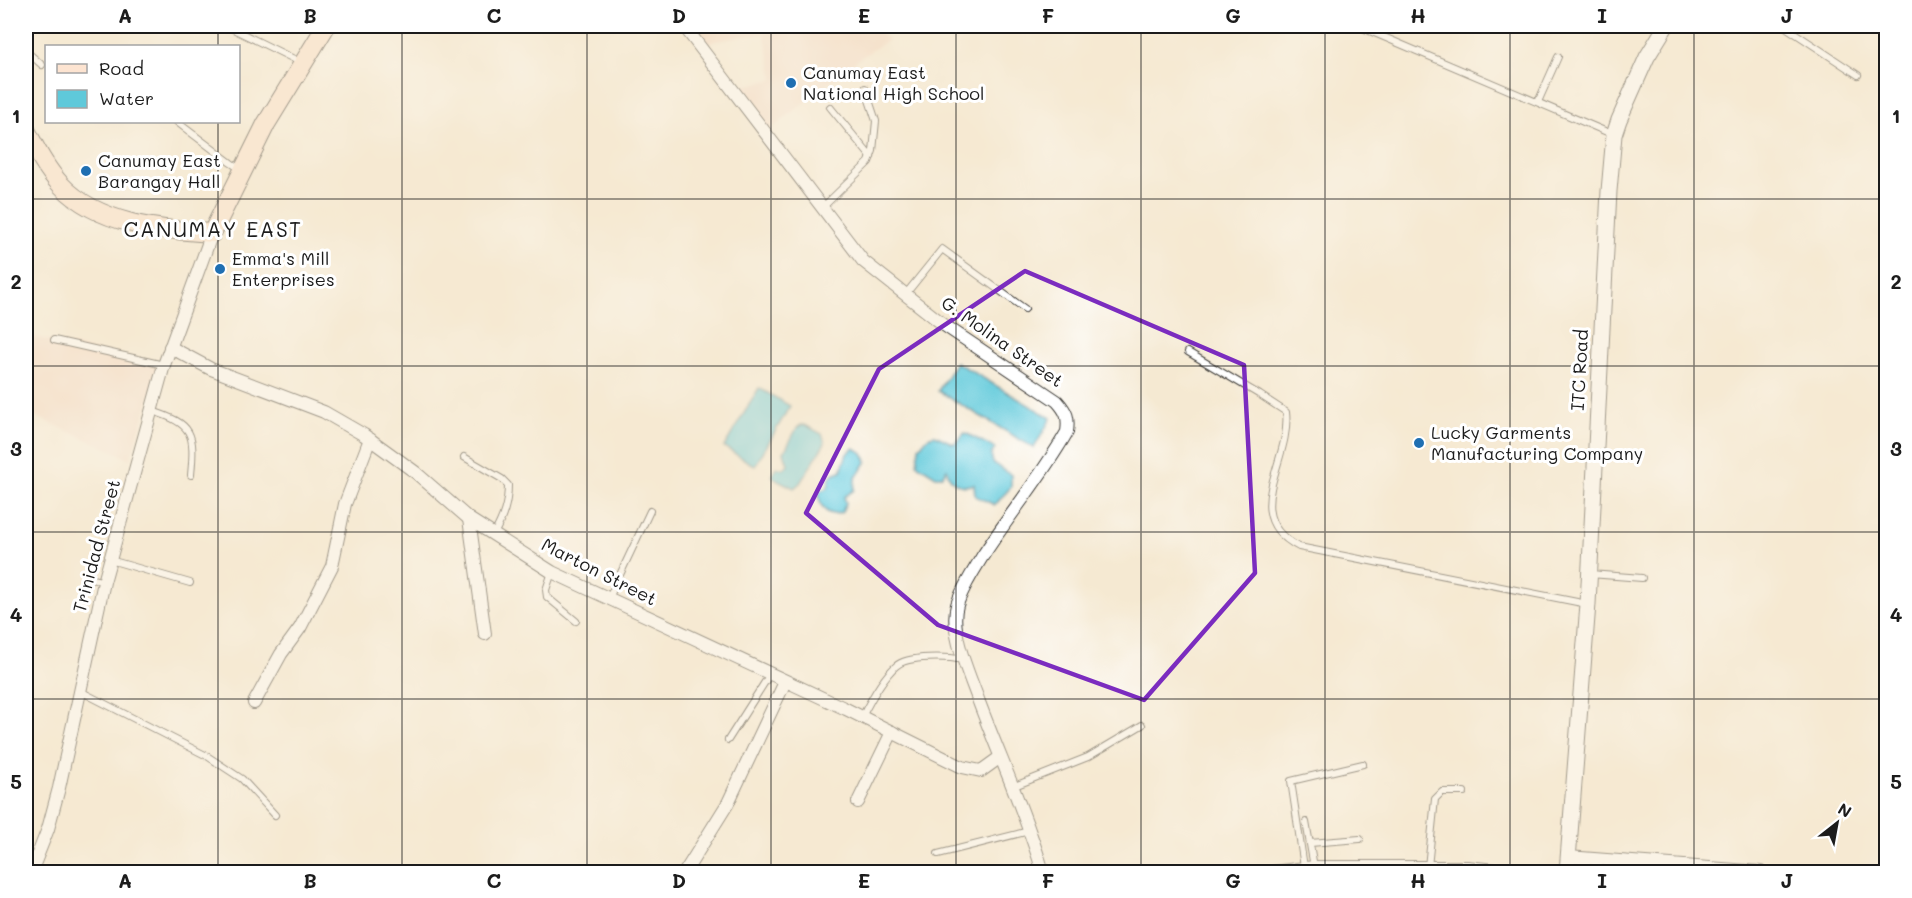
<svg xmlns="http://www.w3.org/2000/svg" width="1912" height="898" viewBox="0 0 1912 898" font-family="Mali,sans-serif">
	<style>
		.built { fill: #f2d4be }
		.water { fill: #5fc9da; stroke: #3e727b; stroke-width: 1.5 }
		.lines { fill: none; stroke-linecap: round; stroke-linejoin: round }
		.service-casing { stroke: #3d3b37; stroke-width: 8 }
		.minor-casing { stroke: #3d3b37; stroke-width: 14 }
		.tertiary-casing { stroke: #3d3b37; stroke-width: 17 }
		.secondary-casing { stroke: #3d3b37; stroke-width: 20 }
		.service { stroke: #fff; stroke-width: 6 }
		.minor { stroke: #fff; stroke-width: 12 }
		.tertiary { stroke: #fff; stroke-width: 15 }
		.secondary { stroke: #fde4d1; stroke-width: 18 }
		.marked { fill: none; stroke: #7b2cbf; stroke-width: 4.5; stroke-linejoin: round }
		.grid { fill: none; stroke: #1c1c1c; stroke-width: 1.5; stroke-opacity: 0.55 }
		.poi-dot { fill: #1f6fb2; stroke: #fff; stroke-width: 2 }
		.labels { text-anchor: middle; stroke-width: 6; stroke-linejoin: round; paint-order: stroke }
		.poi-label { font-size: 18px; fill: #1c1c1c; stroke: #fff; text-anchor: start }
		.street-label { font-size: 18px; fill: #1c1c1c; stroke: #fff }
		.quarter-label { font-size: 21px; letter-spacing: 1.5px; fill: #1c1c1c; stroke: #fff }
		.neatline { fill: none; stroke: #1c1c1c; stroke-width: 2 }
		.grid-label { font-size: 20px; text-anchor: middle; font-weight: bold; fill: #1c1c1c }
	</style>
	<rect width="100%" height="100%" fill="#fff"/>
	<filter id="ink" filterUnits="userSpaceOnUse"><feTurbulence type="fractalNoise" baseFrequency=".0167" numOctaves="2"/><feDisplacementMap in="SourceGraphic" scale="12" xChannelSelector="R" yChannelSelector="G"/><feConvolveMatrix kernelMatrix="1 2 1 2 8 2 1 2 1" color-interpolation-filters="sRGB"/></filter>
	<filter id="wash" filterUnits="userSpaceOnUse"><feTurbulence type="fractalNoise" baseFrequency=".008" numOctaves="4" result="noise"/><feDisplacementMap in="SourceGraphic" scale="24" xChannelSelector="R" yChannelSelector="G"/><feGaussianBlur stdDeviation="1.35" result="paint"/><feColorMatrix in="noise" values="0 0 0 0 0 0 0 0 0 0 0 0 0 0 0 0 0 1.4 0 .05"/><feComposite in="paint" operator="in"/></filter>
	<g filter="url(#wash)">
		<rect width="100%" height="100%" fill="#f5e9d2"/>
		<!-- built -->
		<g class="built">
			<polygon points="695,26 874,26 888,40 860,58 769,131 735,88 774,79 764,33 699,44"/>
			<polygon points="29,336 161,364 130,459 26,412 26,351"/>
		</g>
		<!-- water -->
		<g class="water">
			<polygon points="956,362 1051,418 1034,448 938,391"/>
			<polygon points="759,388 790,406 755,466 724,447"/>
			<polygon points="801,425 805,425 822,434 825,443 800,483 794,488 774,478 772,475 776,467 784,469 788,464 784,452 797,428"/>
			<path d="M965,433L995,448L991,455L993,463L1011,475V487L995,505L975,496L974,484C961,489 949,483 947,469L942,476H936L917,464L919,447L930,436L935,435L954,444Z"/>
			<path d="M854,448L863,453L867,461L855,479L854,490L844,497L846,503L842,512C827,519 818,505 819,491L828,488C830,475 829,475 841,471L847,454Z"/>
		</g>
	</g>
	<g filter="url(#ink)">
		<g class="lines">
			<!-- service casing -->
			<g class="service-casing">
				<g id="service">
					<polyline points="1358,26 1614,135"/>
					<polyline points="1784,26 1858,75"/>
					<polyline points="231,28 300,62"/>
					<polyline points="26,51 42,65"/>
					<polyline points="1538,102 1558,57"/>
					<polyline points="830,107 871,157"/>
					<polyline points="177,122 231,163 242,170"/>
					<polyline points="822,208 869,162 873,151 876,121 865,88"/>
					<polyline points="905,295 942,249 1025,309"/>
					<polyline points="54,340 164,365"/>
					<path d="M1188,352L1260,395L1286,412C1292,462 1237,515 1299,547L1587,604"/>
					<path d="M152,411C193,424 195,433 191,475"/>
					<path d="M464,457L502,479L508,485C508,504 503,518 494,534"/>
					<polyline points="110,560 190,583"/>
					<polyline points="552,572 546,590 547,597 576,621"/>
					<polyline points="1590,574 1642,578"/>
					<polyline points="91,578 104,582"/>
					<polyline points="609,598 650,511"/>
					<polyline points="80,691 207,756 242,779 275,815"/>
					<path d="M862,717C870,701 882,678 896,666C908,655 948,657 964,660"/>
					<polyline points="728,740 770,674"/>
					<polyline points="1012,787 1088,757 1142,725"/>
					<polyline points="1306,822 1314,867"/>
					<polyline points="1310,843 1360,839"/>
					<polyline points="938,854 1029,831"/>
					<polyline points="1304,867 1291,781 1363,764"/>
					<polyline points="1428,867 1435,799 1442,792 1464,792"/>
				</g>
			</g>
			<!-- minor casing -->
			<g class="minor-casing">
				<g id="minor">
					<path d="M684,26L863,261L944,325L1057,401C1067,412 1069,418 1067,432C1042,476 1009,515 982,557C973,572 962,588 957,605C949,632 970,676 979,702C1000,758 1026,814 1043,872"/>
					<polyline points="170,347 211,369 324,412 364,435 415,472 469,519 552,572 846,709 962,767 981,771 999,758"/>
					<polyline points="469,519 485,634"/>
					<polyline points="254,703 281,654 300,628 332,566 345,504 370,439"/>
					<polyline points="858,802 892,732"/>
					<polyline points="1568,857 1761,872"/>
					<polyline points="31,872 48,829 59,788 104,582 164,365 212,233"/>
					<polyline points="685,872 728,803 785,682"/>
					<polyline points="1272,872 1314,867 1467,867 1513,872"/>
				</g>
			</g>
			<!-- tertiary casing -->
			<g class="tertiary-casing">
				<polyline id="tertiary" points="1567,872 1588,604 1609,191 1614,135 1619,120 1647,57 1666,26"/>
			</g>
			<!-- secondary casing -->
			<g class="secondary-casing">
				<path id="secondary" d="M26,130C36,149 46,169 61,185C99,225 160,230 212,233L266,124L326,26"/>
			</g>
			<!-- service -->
			<use href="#service" class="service"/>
			<!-- minor -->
			<use href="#minor" class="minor"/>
			<!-- tertiary -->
			<use href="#tertiary" class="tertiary"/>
			<!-- secondary -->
			<use href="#secondary" class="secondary"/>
		</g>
	</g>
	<!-- marked area -->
	<path d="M0 0H1912V898H0ZM1025,271L1244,365L1255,573L1144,700L938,625L806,513L879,369Z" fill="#f5e9d2" fill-opacity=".55" fill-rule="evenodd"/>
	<path class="marked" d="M1025,271L1244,365L1255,573L1144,700L938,625L806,513L879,369Z"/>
	<!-- grid -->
	<path class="grid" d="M218,26V46M402,26V872M587,26V872M771,26V872M956,26V872M1141,26V872M1325,26V872M1510,26V872M1694,26V872M218,122V872M26,199H1886M26,366H1886M26,532H1886M26,699H1886"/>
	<!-- markers -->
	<g class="poi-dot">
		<circle cx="791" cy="83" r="6"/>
		<circle cx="86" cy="171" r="6"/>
		<circle cx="220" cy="269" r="6"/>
		<circle cx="1419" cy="443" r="6"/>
	</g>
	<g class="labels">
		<!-- poi labels -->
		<g class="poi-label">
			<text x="803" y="79">Canumay East<tspan x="803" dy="21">National High School</tspan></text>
			<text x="98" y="167">Canumay East<tspan x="98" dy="21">Barangay Hall</tspan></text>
			<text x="232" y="265">Emma's Mill<tspan x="232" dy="21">Enterprises</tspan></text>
			<text x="1431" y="439">Lucky Garments<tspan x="1431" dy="21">Manufacturing Company</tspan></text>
		</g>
		<!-- street labels -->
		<g class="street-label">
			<text transform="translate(1002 342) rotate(35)" y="6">G. Molina Street</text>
			<text transform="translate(1580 370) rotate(-87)" y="6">ITC Road</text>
			<text transform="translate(97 546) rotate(-75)" y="6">Trinidad Street</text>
			<text transform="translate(599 572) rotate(27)" y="6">Marton Street</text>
		</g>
		<!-- quarter labels -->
		<g class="quarter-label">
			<text x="213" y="237">CANUMAY EAST</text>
		</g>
	</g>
	<!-- margin -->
	<rect width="1912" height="898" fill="none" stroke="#fff" stroke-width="66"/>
	<!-- legend -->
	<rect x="45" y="45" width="195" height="78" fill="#ffffff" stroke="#a4a4a4" stroke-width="1.5"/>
	<rect x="57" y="64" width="30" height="9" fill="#fde4d1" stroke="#a4a4a4" stroke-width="1.5"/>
	<text x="99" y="75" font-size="18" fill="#1c1c1c">Road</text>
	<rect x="57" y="90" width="30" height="18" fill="#5fc9da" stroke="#a4a4a4" stroke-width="1.5"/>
	<text x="99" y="105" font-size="18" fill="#1c1c1c">Water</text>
	<!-- north arrow -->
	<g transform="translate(1837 823) rotate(31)" stroke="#ffffff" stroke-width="4.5" paint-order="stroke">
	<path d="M0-4.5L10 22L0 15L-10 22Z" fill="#1c1c1c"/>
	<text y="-9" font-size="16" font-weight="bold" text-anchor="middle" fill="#1c1c1c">N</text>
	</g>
	<rect x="33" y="33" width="1846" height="832" class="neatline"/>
	<g class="grid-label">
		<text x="125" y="23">A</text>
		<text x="310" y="23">B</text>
		<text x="494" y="23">C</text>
		<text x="679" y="23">D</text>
		<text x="864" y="23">E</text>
		<text x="1048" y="23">F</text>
		<text x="1233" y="23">G</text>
		<text x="1418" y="23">H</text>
		<text x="1602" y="23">I</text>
		<text x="1787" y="23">J</text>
		<text x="16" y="123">1</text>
		<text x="1896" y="123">1</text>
		<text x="16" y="289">2</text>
		<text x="1896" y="289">2</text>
		<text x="16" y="456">3</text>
		<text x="1896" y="456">3</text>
		<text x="16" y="622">4</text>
		<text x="1896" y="622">4</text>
		<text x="16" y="789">5</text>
		<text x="1896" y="789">5</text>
		<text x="125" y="888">A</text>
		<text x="310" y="888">B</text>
		<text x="494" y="888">C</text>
		<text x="679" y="888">D</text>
		<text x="864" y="888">E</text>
		<text x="1048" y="888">F</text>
		<text x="1233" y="888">G</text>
		<text x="1418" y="888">H</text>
		<text x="1602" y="888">I</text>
		<text x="1787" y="888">J</text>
	</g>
</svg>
